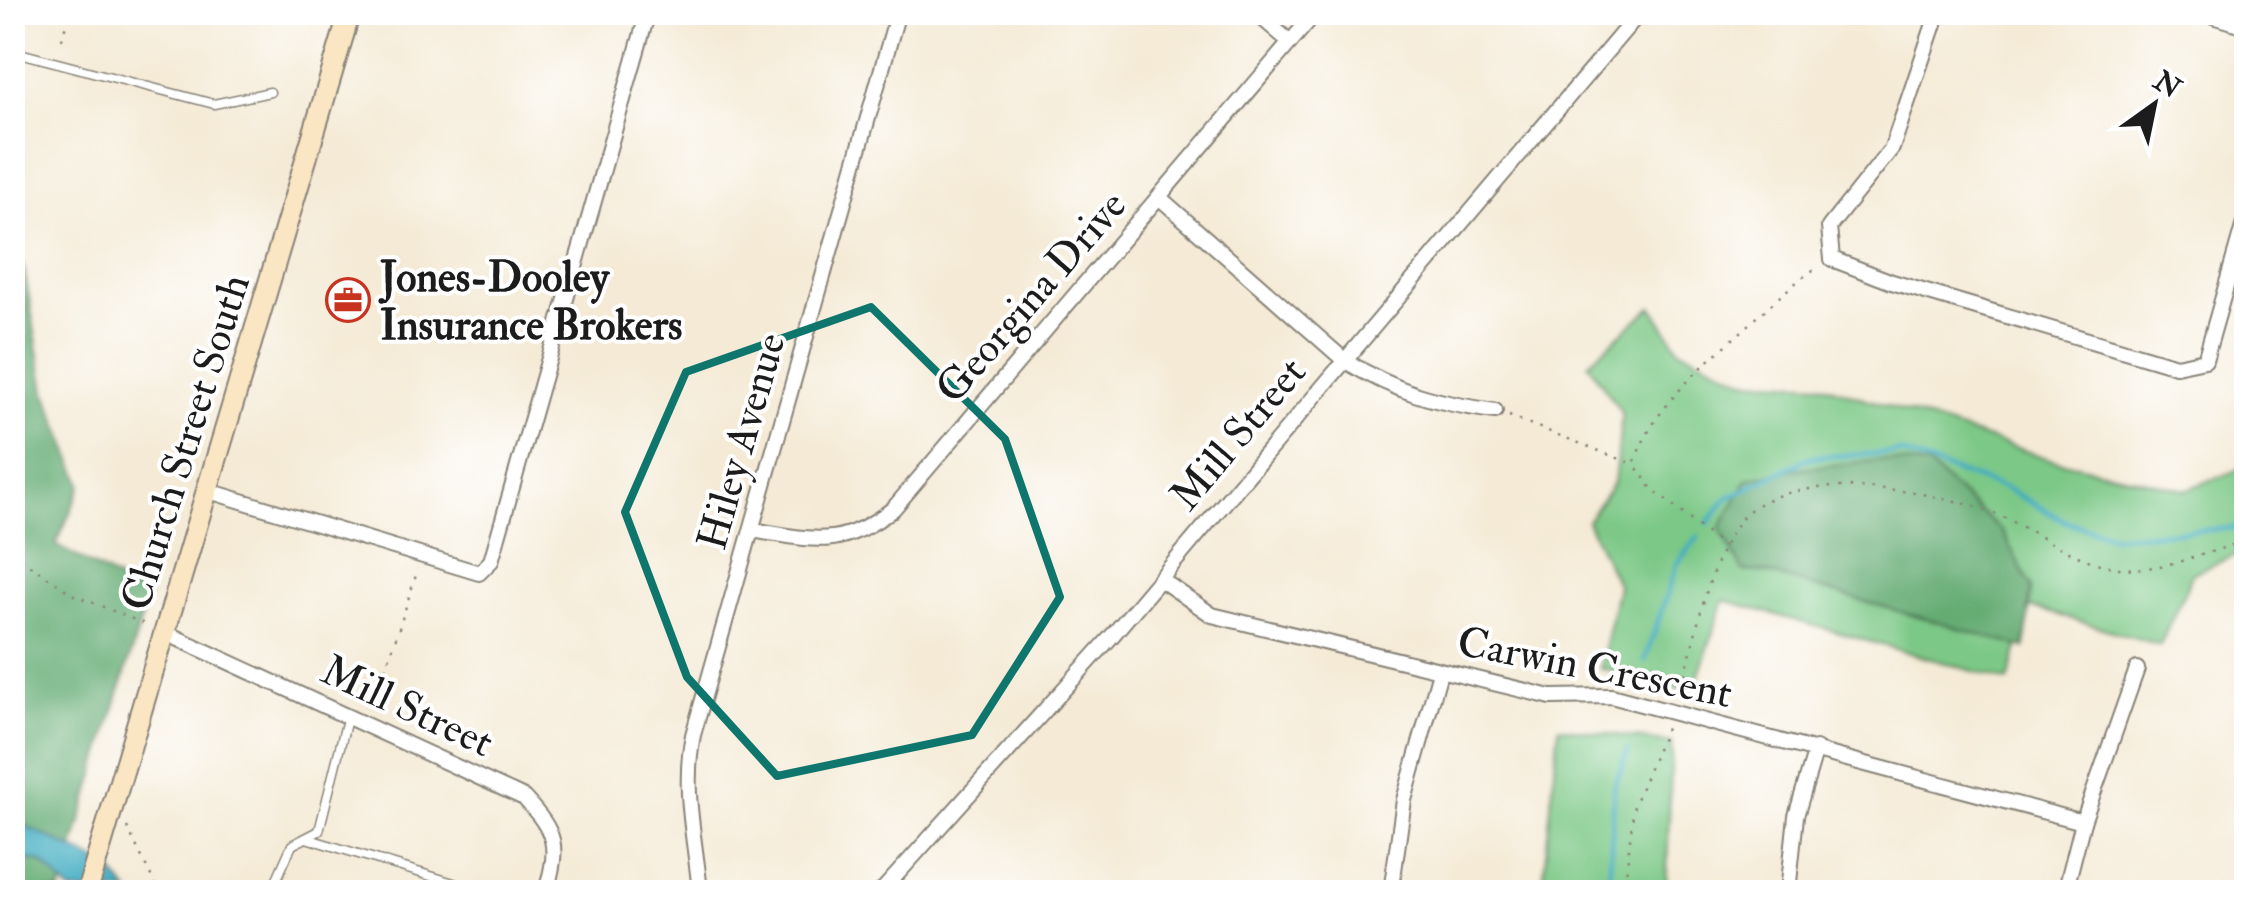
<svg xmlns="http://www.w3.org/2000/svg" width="2259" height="905" viewBox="0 0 2259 905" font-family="'IM FELL Double Pica',serif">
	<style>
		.green { fill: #7cc886; stroke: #4c7251; stroke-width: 2.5 }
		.forest { fill: #65ac73; stroke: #406448; stroke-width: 2.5 }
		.water { fill: #41acc1; stroke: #2e646e; stroke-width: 2.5 }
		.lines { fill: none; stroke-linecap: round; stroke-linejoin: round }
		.stream { stroke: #41acc1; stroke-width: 5 }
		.lane-casing { stroke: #888378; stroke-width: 11 }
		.street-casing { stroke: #888378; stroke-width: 18 }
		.secondary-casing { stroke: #888378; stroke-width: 24 }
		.path { stroke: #888378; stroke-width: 2.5; stroke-dasharray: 2.5 8; stroke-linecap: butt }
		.lane { stroke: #fff; stroke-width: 8 }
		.street { stroke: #fff; stroke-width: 14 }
		.secondary { stroke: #fbe6c4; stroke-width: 20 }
		.marked { fill: none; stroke: #0f766e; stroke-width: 8; stroke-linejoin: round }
		.labels { text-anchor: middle; stroke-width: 8; stroke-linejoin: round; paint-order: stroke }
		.poi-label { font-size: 42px; font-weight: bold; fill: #1c1c1c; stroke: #fff; text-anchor: start }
		.street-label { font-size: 42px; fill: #1c1c1c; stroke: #fff }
	</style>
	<rect width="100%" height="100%" fill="#fff"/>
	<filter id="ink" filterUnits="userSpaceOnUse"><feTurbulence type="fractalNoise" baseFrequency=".01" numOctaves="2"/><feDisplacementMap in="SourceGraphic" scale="20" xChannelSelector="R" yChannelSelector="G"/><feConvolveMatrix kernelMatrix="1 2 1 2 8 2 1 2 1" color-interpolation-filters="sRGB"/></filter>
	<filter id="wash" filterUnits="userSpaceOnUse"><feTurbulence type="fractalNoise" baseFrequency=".0048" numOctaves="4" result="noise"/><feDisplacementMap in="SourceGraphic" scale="40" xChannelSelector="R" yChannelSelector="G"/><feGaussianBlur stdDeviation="2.25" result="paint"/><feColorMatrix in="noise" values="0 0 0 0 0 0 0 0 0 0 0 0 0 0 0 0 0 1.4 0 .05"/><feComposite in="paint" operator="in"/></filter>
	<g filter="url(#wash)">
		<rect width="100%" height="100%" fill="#f4ead5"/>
		<!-- green -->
		<g class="green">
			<polygon points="1652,307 1679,349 1746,380 1821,384 2050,459 2185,490 2246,467 2246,551 2193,573 2160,645 2030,607 2008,681 1724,600 1693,692 1600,668 1618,586 1587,521 1614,482 1622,414 1588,363"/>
			<polygon points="1559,727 1672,743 1666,892 1542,892"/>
		</g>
		<!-- forest -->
		<g class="forest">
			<polygon points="12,245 24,270 45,390 82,484 56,545 148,596 60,892 13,892"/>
			<polygon points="1881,460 1929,466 2002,531 2031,587 2025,648 1763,572 1743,571 1720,529 1747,479 1793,469"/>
		</g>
		<!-- water -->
		<polygon class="water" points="12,819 108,866 129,892 71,892 42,862 13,857"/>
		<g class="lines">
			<!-- stream -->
			<g class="stream">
				<polyline points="1708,523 1727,498 1811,457 1900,453 2007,489 2065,521 2113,536 2235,528 2246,521"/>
				<polyline points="1645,660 1677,564 1698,537"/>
				<polyline points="1609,892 1614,787 1628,751"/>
			</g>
		</g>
	</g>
	<g filter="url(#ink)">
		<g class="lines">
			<!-- lane casing -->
			<g class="lane-casing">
				<g id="lane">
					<polyline points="12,51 214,104 270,92"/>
					<polyline points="306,838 483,892"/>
					<polyline points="271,892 292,845 319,831 348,715"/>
				</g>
			</g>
			<!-- street casing -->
			<g class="street-casing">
				<g id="street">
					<polyline points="1255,12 1290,42"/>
					<polyline points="1938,12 1892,148 1829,227 1832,259 1892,282 2176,366 2205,360 2246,216"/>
					<polyline points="2200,12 2246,26"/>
					<path d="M1160,198L1344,360C1396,392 1435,403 1495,411"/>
					<polyline points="209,491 479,573 491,561 648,12"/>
					<path d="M752,530C815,540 839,550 893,509L1316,12"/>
					<polyline points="1160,579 1212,615 1551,697 1611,696 2083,822"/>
					<path d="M166,633L524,798C557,834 559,845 546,892"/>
					<path d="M700,892C695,838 682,790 693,735L898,12"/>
					<polyline points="881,892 1111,637 1640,12"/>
					<polyline points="1391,892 1404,800 1440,672"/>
					<polyline points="1788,892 1796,816 1816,749"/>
					<polyline points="2065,892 2083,822 2137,669"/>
				</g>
			</g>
			<!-- secondary casing -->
			<g class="secondary-casing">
				<polyline id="secondary" points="87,892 350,12"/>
			</g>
			<!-- path -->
			<g class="path">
				<polyline points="162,12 180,12"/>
				<polyline points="62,39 69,12"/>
				<polyline points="1509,416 1633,464"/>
				<path d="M1724,547L1652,489L1634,464C1652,409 1698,370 1741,332C1767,309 1788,286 1818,267"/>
				<polyline points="12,553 74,595 147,625"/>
				<path d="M1679,695C1697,639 1703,575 1737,524C1777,464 1931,490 1989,511C2031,527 2069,560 2114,567C2156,575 2206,552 2246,541"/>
				<polyline points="373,709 418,569"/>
				<polyline points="127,827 159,892"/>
				<polyline points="1624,892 1634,804 1667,726"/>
			</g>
			<!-- lane -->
			<use href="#lane" class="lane"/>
			<!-- street -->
			<use href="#street" class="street"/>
			<!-- secondary -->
			<use href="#secondary" class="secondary"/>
		</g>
	</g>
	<!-- marked area -->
	<path class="marked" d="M871,307L1005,439L1060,597L972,735L777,776L687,677L625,512L686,372Z"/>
	<!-- icons -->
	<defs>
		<g id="office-ring" transform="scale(2.25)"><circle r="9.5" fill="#fff" stroke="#c8321e" stroke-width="1.5"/><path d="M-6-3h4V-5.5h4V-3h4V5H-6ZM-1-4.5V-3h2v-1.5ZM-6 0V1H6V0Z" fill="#c8321e"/></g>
	</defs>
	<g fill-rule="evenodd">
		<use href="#office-ring" x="348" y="300"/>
	</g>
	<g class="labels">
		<!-- poi labels -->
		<g class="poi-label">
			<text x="380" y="291">Jones-Dooley<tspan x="380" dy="48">Insurance Brokers</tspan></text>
		</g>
		<!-- street labels -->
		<g class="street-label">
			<text transform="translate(1030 296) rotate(-49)" y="15">Georgina Drive</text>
			<text transform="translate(1237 433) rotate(-50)" y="15">Mill Street</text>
			<text transform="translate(740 441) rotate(-74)" y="15">Hiley Avenue</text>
			<text transform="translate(184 442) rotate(-73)" y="15">Church Street South</text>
			<text transform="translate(1595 666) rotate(11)" y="15">Carwin Crescent</text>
			<text transform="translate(408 705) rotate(25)" y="15">Mill Street</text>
		</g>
	</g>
	<!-- margin -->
	<rect width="2259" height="905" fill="none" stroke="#fff" stroke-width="50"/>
	<!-- north arrow -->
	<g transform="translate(2154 105) rotate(33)" stroke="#ffffff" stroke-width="8" paint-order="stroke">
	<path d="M0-8L18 38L0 25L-18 38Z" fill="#1c1c1c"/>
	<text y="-15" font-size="28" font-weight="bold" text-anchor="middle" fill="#1c1c1c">N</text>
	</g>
</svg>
